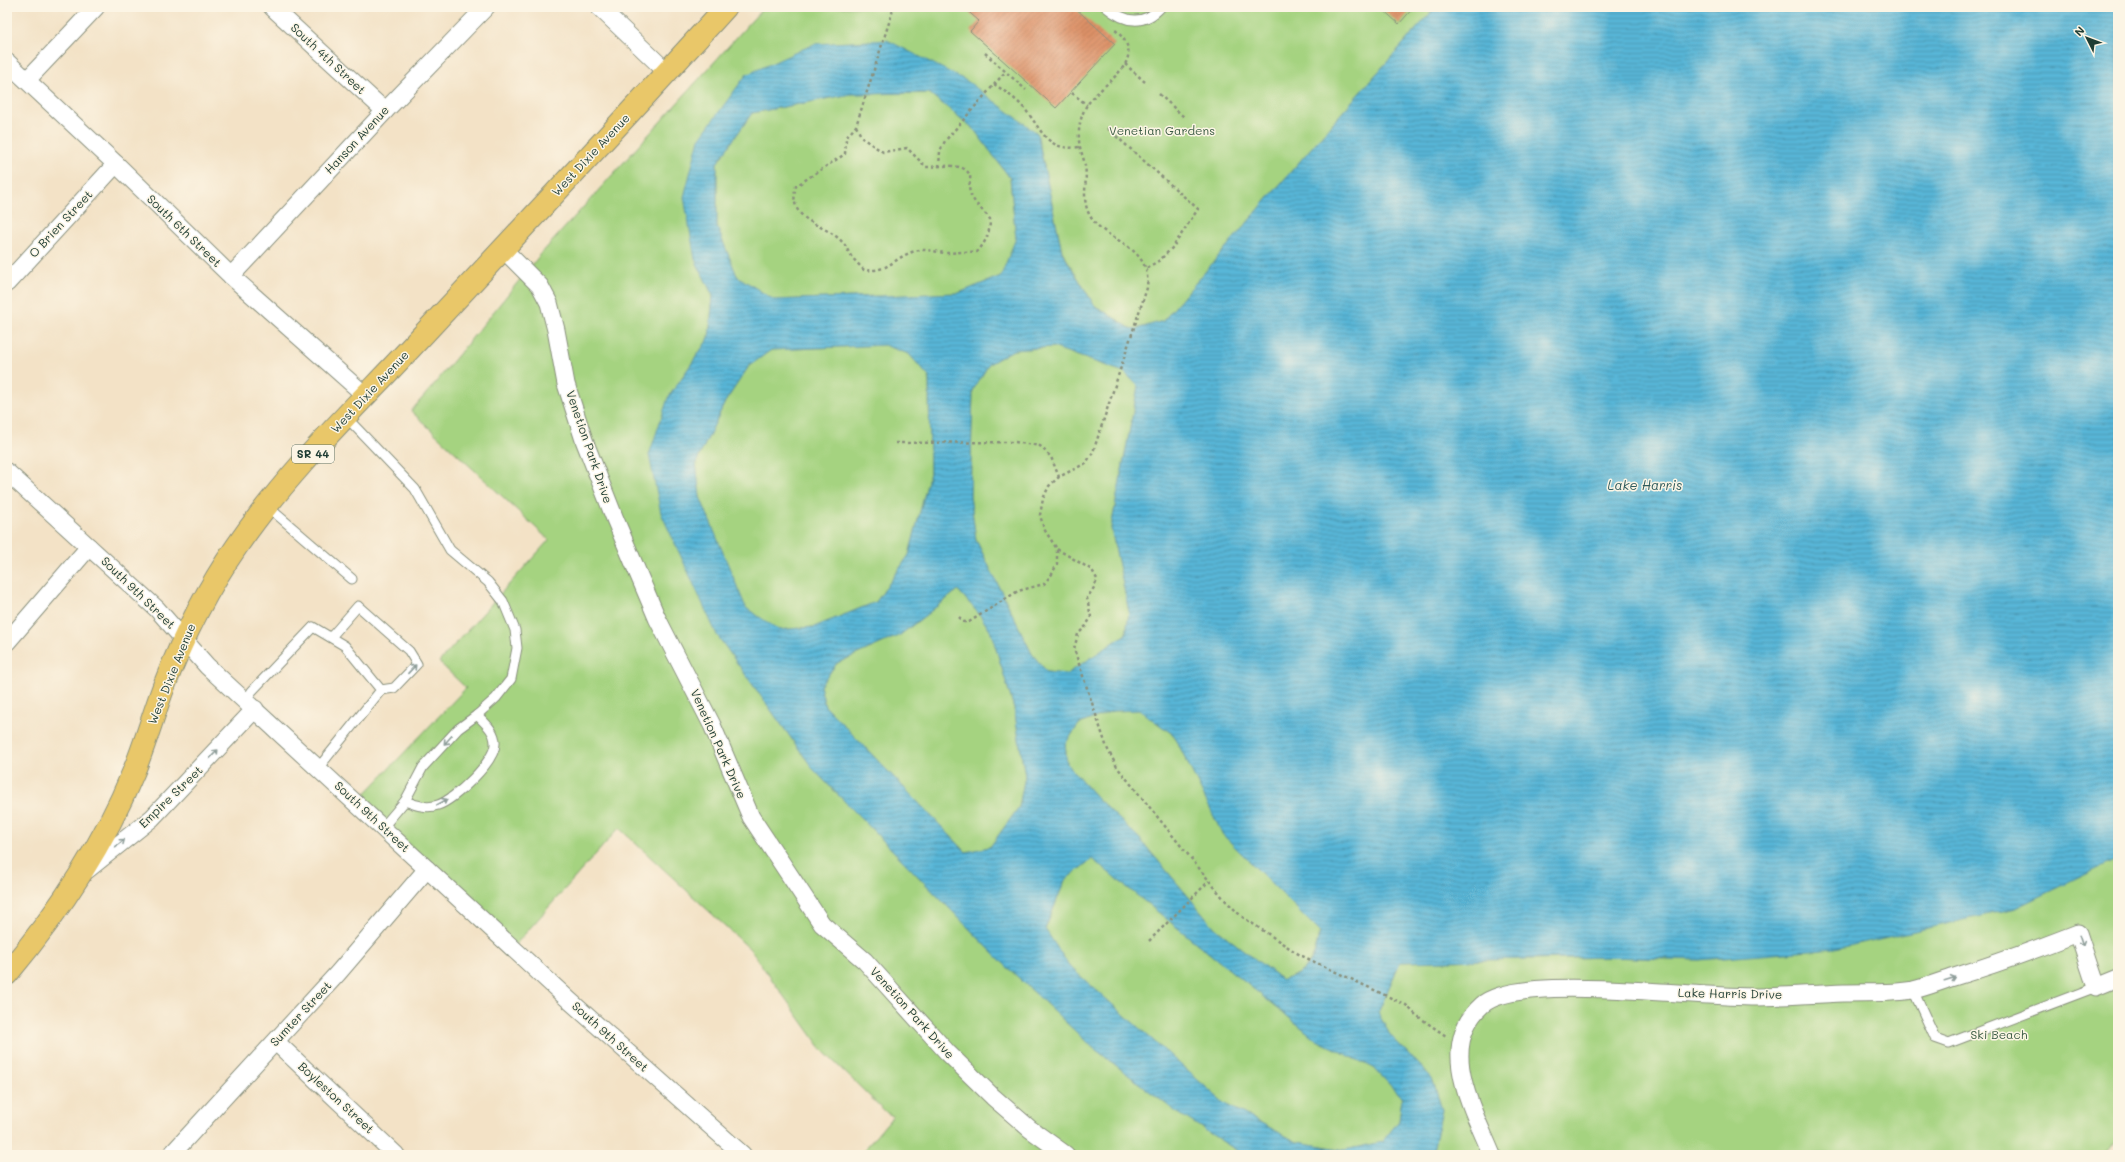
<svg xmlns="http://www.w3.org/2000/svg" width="2125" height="1162" viewBox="0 0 2125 1162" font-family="Mali,sans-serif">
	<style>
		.green { fill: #a5d380; stroke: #62885a }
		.water { fill: url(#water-rules); stroke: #3c7a86; fill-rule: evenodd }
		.building { fill: url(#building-hatch) }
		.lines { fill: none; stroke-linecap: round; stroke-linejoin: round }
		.lane-casing { stroke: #89907d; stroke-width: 11 }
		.street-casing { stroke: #89907d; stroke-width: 19 }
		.primary-casing { stroke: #89907d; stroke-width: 24 }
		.path { stroke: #89907d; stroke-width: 2.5; stroke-dasharray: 3 3; stroke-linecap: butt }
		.lane { stroke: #fff; stroke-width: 9 }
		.street { stroke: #fff; stroke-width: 17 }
		.primary { stroke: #e9c769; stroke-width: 22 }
		.oneway { stroke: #8f9e9a }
		.labels { text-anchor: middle; stroke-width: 3; stroke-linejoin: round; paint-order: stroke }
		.shield { fill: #fcf5e5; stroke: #617469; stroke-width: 1 }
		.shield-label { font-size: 11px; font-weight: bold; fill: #1f3d34 }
		.street-label { font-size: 12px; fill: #1f3d34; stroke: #fcf5e5 }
		.park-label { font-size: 12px; fill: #3a5b43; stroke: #fcf5e5 }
		.water-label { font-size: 13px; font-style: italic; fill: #2e5b5d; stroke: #fcf5e5 }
	</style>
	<defs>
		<pattern id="water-rules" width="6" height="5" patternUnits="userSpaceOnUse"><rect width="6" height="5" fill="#59b6d7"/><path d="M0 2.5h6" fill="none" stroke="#4995af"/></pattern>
		<pattern id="building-hatch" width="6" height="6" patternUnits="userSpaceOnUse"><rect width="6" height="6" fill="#dd9168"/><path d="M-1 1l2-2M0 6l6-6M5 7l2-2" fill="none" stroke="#b37856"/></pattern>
	</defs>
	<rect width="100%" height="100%" fill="#fcf5e5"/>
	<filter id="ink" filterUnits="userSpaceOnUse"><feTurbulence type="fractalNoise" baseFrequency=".025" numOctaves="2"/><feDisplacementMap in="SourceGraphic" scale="8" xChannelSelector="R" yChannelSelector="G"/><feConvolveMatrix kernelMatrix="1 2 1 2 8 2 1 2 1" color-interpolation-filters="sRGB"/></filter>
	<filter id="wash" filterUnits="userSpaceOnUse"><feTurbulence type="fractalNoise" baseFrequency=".012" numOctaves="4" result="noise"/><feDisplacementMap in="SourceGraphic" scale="16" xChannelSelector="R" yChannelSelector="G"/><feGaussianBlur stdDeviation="0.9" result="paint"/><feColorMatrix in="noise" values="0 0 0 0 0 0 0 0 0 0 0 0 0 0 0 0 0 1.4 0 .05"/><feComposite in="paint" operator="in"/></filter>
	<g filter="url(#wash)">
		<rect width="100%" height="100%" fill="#f3e2c6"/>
		<!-- green -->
		<g class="green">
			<polygon points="764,7 1436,7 1331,125 1163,321 1133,330 1094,305 1062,251 1037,133 887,40 699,139 695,259 713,296 709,338 668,398 717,635 814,770 1002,962 1091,1046 1175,1111 1244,1155 860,1155 893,1116 887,1113 823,1051 750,949 619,828 515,945 358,801 466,688 439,662 549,540 411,411 432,387 540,255"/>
			<polygon points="929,93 973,128 1010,178 1016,239 1001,276 959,293 774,300 737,276 717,227 717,163 752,113 851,94"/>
			<polygon points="884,345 909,354 929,377 930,473 909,555 876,602 814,627 778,630 745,608 700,497 696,463 725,402 749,366 771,350"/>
			<polygon points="1053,347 1124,372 1138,386 1111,528 1129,612 1126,634 1067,675 1047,672 1032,654 976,540 970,496 973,390 989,364 1013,350"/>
			<polygon points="958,590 980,615 991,632 1014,708 1025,776 1019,807 990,847 966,852 825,706 820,686 837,663 900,635"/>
			<path d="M1139,710L1174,735L1223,835L1320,932C1312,960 1312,971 1282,980L1215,928L1138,837L1097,798L1067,764L1065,744L1079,724L1112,711Z"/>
			<polygon points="2118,858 2118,1140 2104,1155 1426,1155 1433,1151 1442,1110 1432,1078 1390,1035 1378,1013 1400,962 1610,957 1699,960 2016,908"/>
			<polygon points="1092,859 1317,1040 1374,1068 1402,1098 1399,1121 1382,1142 1345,1150 1297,1142 1225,1104 1070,967 1045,930 1065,880"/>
		</g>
		<!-- water -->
		<path class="water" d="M1436,7H2118V859L2016,908L1835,949L1699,960L1610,957L1400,962L1378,1013L1390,1035L1432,1078L1442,1110L1433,1151L1426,1155H1244L1175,1111L1091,1046L1002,962L814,770L717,635L661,513L649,455L668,398L709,338L713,296L695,259L684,197L699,139L746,75L814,44L887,40L967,81L1037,133L1062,252L1094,305L1133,330L1163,321L1331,125ZM929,93L973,128L1010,178L1016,238L1001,276L959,293L774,300L737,276L717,227V163L752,113L851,94ZM884,345L909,354L929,377L930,473L909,555L876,602L814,627L779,630L746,608L700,497L696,463L725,402L749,366L771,350ZM1053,347L1124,372L1138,386L1111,528L1129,612L1126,634L1067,674L1047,672L1032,654L976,540L970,496L973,390L989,364L1013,350ZM958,590L980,615L991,632L1014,708L1025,776L1019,807L990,847L966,852L825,706L820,686L837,663L900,635ZM1139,710L1174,735L1223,835L1320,932C1313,959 1312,972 1282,980L1215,928L1138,837L1097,798L1067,764L1065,744L1079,724L1112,711ZM1092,859L1317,1040L1374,1068L1402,1098L1399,1121L1382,1142L1345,1150L1297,1142L1225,1104L1070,967L1045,929L1065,880Z"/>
		<g id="blocks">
			<!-- building -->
			<g class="building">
				<polygon points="963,7 1074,7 1115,44 1056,108 970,31 979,21"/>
				<polygon points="1380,7 1414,7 1399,24"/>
			</g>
		</g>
	</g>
	<g filter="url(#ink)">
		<use href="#blocks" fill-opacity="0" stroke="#89907d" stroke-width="1"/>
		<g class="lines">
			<!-- lane casing -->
			<g class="lane-casing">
				<g id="lane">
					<path d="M1106,7C1125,23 1144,26 1161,7"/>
					<polyline points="346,417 415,489 450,550 488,582 503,601 515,630 517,648 511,679 496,698 477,715 458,729 423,767 405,801 383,827"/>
					<polyline points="267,506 352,579"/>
					<polyline points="331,637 358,606 409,651 417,664 394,688 381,690"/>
					<polyline points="246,701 252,691 313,627 345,646 381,690 319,767"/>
					<path d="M405,801C416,805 426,809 438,805C454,800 496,761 495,743C495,731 485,723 477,715"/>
					<polyline points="1913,990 1935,1038 1949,1043 2096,987"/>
				</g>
			</g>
			<!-- street casing -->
			<g class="street-casing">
				<g id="street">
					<polyline points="272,7 385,111"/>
					<polyline points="599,7 667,72"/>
					<polyline points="7,62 116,164 231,276 366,396"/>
					<polyline points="27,80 96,7"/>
					<polyline points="503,249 540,286 549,303 556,330 566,384 584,440 615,519 657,618 712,725 751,817 822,924 865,961 947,1052 993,1097 1030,1129 1066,1155"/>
					<polyline points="231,276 385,111 486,7"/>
					<polyline points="7,283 116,164"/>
					<polyline points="7,472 157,609 207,666 570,1001 743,1155"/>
					<polyline points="7,642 89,547"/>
					<polyline points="87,870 152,818 255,709"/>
					<polyline points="276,1042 396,1155"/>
					<polyline points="171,1155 338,973 427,869"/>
					<path d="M1492,1155C1473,1109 1436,1046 1482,1005C1509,981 1610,989 1646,991C1681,993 1716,996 1751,997C1781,997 1813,994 1844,993C1866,992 1891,994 1913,990C1927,987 1941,981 1954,977C1996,964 2037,949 2078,933L2096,987L2118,978"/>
				</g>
			</g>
			<!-- primary casing -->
			<g class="primary-casing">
				<path id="primary" d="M7,974C58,913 103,846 133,773C145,745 153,715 164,686C183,637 207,589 237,546C289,470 357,406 419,339C522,229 625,119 726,7"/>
			</g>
			<!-- path -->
			<g class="path">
				<polyline points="985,53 1026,90"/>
				<polyline points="1125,64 1145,82"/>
				<path d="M994,84C1004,91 1015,98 1023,107C1042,128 1045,152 1079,147"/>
				<polyline points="1072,93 1087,105"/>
				<polyline points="1159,94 1184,117"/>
				<path d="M856,126L862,138L883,152L907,148L926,167C938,167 965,161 970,176C971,181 968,187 970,192C972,202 984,211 990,219C990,233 986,242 977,252C966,251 956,253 946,253C935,252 925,248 915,251C892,258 891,272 864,270C860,266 855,261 851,256C848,252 847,247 843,243C826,222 786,224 796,186L845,154L846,138L856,126L894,7"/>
				<polyline points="1107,128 1198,209 1173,247 1160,260 1145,269"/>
				<polyline points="939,167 940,151 945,141 1006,71"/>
				<polyline points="895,443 1015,442 1040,446 1051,457 1059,477"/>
				<polyline points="1057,549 1092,570 1097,579 1095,586 1087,598 1091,617 1086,626 1078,634 1074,649 1107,748 1117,767 1224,899 1241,916 1300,955 1406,1005 1416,1015 1446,1036"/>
				<path d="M959,617L964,622H969L1018,591L1044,584L1052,574L1057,564V549L1044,529L1040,515L1043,499L1049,486L1059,477L1086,463L1093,452L1147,288C1152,242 1103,243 1089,214C1081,197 1088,182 1085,166C1084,157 1079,149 1079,139C1078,129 1081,114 1087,105C1105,79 1152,61 1114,29"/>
				<polyline points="1149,941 1209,881"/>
			</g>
			<!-- lane -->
			<use href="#lane" class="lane"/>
			<!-- street -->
			<use href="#street" class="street"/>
			<!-- primary -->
			<use href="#primary" class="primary"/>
		</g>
		<!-- one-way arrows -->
		<defs><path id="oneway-shaft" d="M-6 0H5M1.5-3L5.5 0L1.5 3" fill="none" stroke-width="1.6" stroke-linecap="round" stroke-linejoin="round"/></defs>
		<g class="oneway">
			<use href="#oneway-shaft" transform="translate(412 669) rotate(-47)"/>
			<use href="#oneway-shaft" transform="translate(448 740) rotate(132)"/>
			<use href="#oneway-shaft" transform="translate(214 754) rotate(-47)"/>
			<use href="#oneway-shaft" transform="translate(442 802) rotate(-29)"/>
			<use href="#oneway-shaft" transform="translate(120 843) rotate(-39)"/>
			<use href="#oneway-shaft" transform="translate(2081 941) rotate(72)"/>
			<use href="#oneway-shaft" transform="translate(1950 979) rotate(-17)"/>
		</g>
	</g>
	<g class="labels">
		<!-- shield labels -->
		<rect class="shield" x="292" y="445" width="42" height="18" rx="3"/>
		<g class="shield-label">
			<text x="313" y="458">SR 44</text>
		</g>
		<!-- street labels -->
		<g class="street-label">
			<text transform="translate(328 59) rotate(43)" y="4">South 4th Street</text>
			<text transform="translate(357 140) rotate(-47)" y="4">Hanson Avenue</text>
			<text transform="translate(591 155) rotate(-47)" y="4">West Dixie Avenue</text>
			<text transform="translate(61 224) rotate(-47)" y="4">O Brien Street</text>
			<text transform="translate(184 231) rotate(44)" y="4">South 6th Street</text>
			<text transform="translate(370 392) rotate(-47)" y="4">West Dixie Avenue</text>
			<text transform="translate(589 447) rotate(71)" y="4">Venetion Park Drive</text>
			<text transform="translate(138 593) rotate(44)" y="4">South 9th Street</text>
			<text transform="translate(172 674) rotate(-68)" y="4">West Dixie Avenue</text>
			<text transform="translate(718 744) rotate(66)" y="4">Venetion Park Drive</text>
			<text transform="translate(171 797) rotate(-44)" y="4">Empire Street</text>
			<text transform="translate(372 817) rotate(43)" y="4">South 9th Street</text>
			<text transform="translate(1730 994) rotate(1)" y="4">Lake Harris Drive</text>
			<text transform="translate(912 1013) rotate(48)" y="4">Venetion Park Drive</text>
			<text transform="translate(301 1014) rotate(-47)" y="4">Sumter Street</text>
			<text transform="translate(610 1037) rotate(42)" y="4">South 9th Street</text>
			<text transform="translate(336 1098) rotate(43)" y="4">Boyleston Street</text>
		</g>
		<!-- park labels -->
		<g class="park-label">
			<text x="1162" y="135">Venetian Gardens</text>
			<text x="1999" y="1039">Ski Beach</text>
		</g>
		<!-- water labels -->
		<g class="water-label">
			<text x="1645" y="490">Lake Harris</text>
		</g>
	</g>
	<!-- margin -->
	<rect width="2125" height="1162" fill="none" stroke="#fcf5e5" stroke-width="24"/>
	<!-- north arrow -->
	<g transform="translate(2087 38) rotate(312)" stroke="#fcf5e5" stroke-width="3" paint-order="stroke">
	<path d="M0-3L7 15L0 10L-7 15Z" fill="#1f3d34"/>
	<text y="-6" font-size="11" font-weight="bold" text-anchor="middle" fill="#1f3d34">N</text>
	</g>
</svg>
